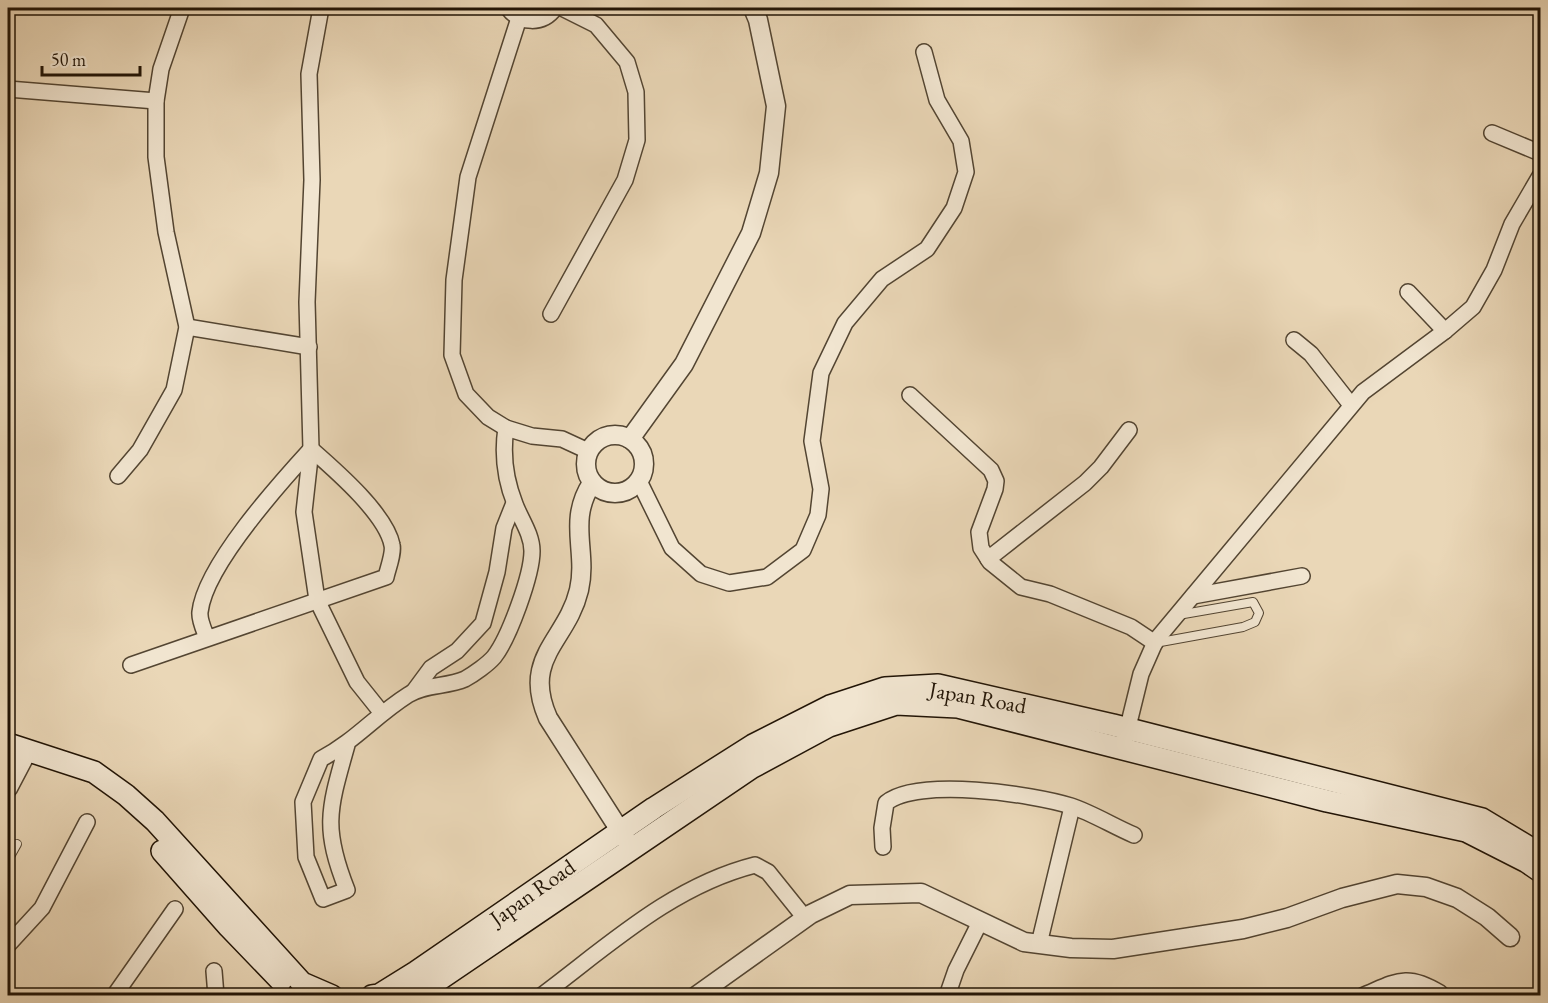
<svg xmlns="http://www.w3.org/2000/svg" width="1548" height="1003" viewBox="0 0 1548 1003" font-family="'EB Garamond',serif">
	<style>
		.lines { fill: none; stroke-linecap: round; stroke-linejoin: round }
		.service-casing { stroke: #534532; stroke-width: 10 }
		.minor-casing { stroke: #534532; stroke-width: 18 }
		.tertiary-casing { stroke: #534532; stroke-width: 21 }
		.secondary-casing { stroke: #211406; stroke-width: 24 }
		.service { stroke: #f1e5d0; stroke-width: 8 }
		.minor { stroke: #f1e5d0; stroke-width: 15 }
		.tertiary { stroke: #f1e5d0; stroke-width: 18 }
		.secondary { stroke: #f1e5d0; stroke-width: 21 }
		.labels { text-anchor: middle; stroke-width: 5; stroke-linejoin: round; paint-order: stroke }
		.street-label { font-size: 22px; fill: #211406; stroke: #f1e5d0 }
	</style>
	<rect width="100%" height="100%" fill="#ead7b7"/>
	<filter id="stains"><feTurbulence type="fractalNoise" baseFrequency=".00333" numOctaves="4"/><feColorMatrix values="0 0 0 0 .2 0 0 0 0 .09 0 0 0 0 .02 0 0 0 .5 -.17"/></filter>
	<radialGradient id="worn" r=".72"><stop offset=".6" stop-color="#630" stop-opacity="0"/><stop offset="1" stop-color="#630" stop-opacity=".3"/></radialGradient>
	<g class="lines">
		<!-- service casing -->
		<g class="service-casing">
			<g id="service">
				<polyline points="1155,643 1243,627 1255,622 1259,613 1253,602 1178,615"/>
				<polyline points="8,860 17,844"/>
			</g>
		</g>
		<!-- minor casing -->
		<g class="minor-casing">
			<g id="minor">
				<polyline points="321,8 309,74 312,180 307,302 311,449 304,512 317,600 357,682 381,712"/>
				<path d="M508,8C520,24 543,25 555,8"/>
				<polyline points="519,18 468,177 454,280 452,355 466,394 488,417 506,428 532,436 562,439 588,451"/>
				<polyline points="8,89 156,101"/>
				<polyline points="1492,133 1540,153"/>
				<polyline points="1408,292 1445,331"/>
				<polyline points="551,314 625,180 637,140 636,92 627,62 596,25 562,8"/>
				<polyline points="187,327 309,347"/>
				<polyline points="1294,340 1311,354 1351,405"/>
				<polyline points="910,395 991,470 996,481 995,489 979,532 981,548 990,562 1021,587 1050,594 1131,627 1155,643"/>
				<polyline points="118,476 140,450 174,390 187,327 166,232 156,157 156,101 161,69 182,8"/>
				<polyline points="639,481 672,548 701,574 729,583 767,577 803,550 818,515 821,489 812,441 821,373 845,323 882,279 927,249 954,208 966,172 961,141 937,100 924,52"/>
				<polyline points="988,559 1085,483 1101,467 1129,430"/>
				<polyline points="1193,596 1302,576"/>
				<path d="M131,665L386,577C388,568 394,553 392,545C386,514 335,470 311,449C279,484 205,566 200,612C199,620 204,630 207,638"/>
				<polyline points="414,691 431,668 457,651 483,623 497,572 504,528 514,503"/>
				<polyline points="1125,739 1141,674 1156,640 1363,392 1445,331 1473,307 1494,270 1512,224 1540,176"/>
				<path d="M347,745C329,809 322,827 347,890L323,899L306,857L303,802L321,759C355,741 375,716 408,695C425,684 447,687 465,679C474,674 488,664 494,657C509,638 532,575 532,551C532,534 520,518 515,504C505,479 502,454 506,428"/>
				<path d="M883,847L882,828L886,803C917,777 1033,794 1071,806C1092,813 1113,826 1134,835"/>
				<polyline points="1039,944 1072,807"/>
				<polyline points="8,945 42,908 87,822"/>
				<polyline points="214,971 216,996"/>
				<polyline points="114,996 175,909"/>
				<path d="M541,996C608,946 672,886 755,865L768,872L805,918"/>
				<polyline points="947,996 956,970 980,922"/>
				<path d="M1362,996C1396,982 1406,972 1440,993"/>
			</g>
		</g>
		<!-- tertiary casing -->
		<g class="tertiary-casing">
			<g id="tertiary">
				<circle cx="615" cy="464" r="29"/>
				<polyline points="630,439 684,364 751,233 769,173 776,106 758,20 753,8"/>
				<path d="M592,483C567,521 588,551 579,590C567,641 521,657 548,718L628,843"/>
				<polyline points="8,788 28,750"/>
				<polyline points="696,996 811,914 850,895 921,893 1024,942 1071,948 1113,949 1243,929 1287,918 1342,898 1397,884 1426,887 1457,898 1487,917 1510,937"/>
			</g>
		</g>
		<!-- secondary casing -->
		<g class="secondary-casing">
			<g id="secondary">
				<polyline points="8,744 94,772 126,795 155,821 302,983 332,996"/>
				<polyline points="162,851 229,927 281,981"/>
				<polyline points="372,996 379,995 416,972 654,808 753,745 830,706 885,688 938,685 1113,725 1482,819 1540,854"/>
				<polyline points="415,996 751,768 829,726 896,704 958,707 1327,801 1466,831 1527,862 1540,871"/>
			</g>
		</g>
		<!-- service -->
		<use href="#service" class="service"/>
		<!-- minor -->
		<use href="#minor" class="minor"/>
		<!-- tertiary -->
		<use href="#tertiary" class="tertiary"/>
		<!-- secondary -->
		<use href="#secondary" class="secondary"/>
	</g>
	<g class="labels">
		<!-- street labels -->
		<g class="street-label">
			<text transform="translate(978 697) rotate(10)" y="8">Japan Road</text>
			<text transform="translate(532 892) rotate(-35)" y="8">Japan Road</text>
		</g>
	</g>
	<!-- margin -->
	<rect width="1548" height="1003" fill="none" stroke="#ead7b7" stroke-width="30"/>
	<rect x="9" y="9" width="1530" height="985" fill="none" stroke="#211406" stroke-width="3"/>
	<rect x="15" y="15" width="1518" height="973" fill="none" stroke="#211406" stroke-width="1.5"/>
	<!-- scale -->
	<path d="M42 66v9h98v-9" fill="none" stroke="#211406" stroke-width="3"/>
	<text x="51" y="66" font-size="18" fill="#211406" stroke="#f1e5d0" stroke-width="4.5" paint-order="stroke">50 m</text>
	<rect width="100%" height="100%" filter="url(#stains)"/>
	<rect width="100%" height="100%" fill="url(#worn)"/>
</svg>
